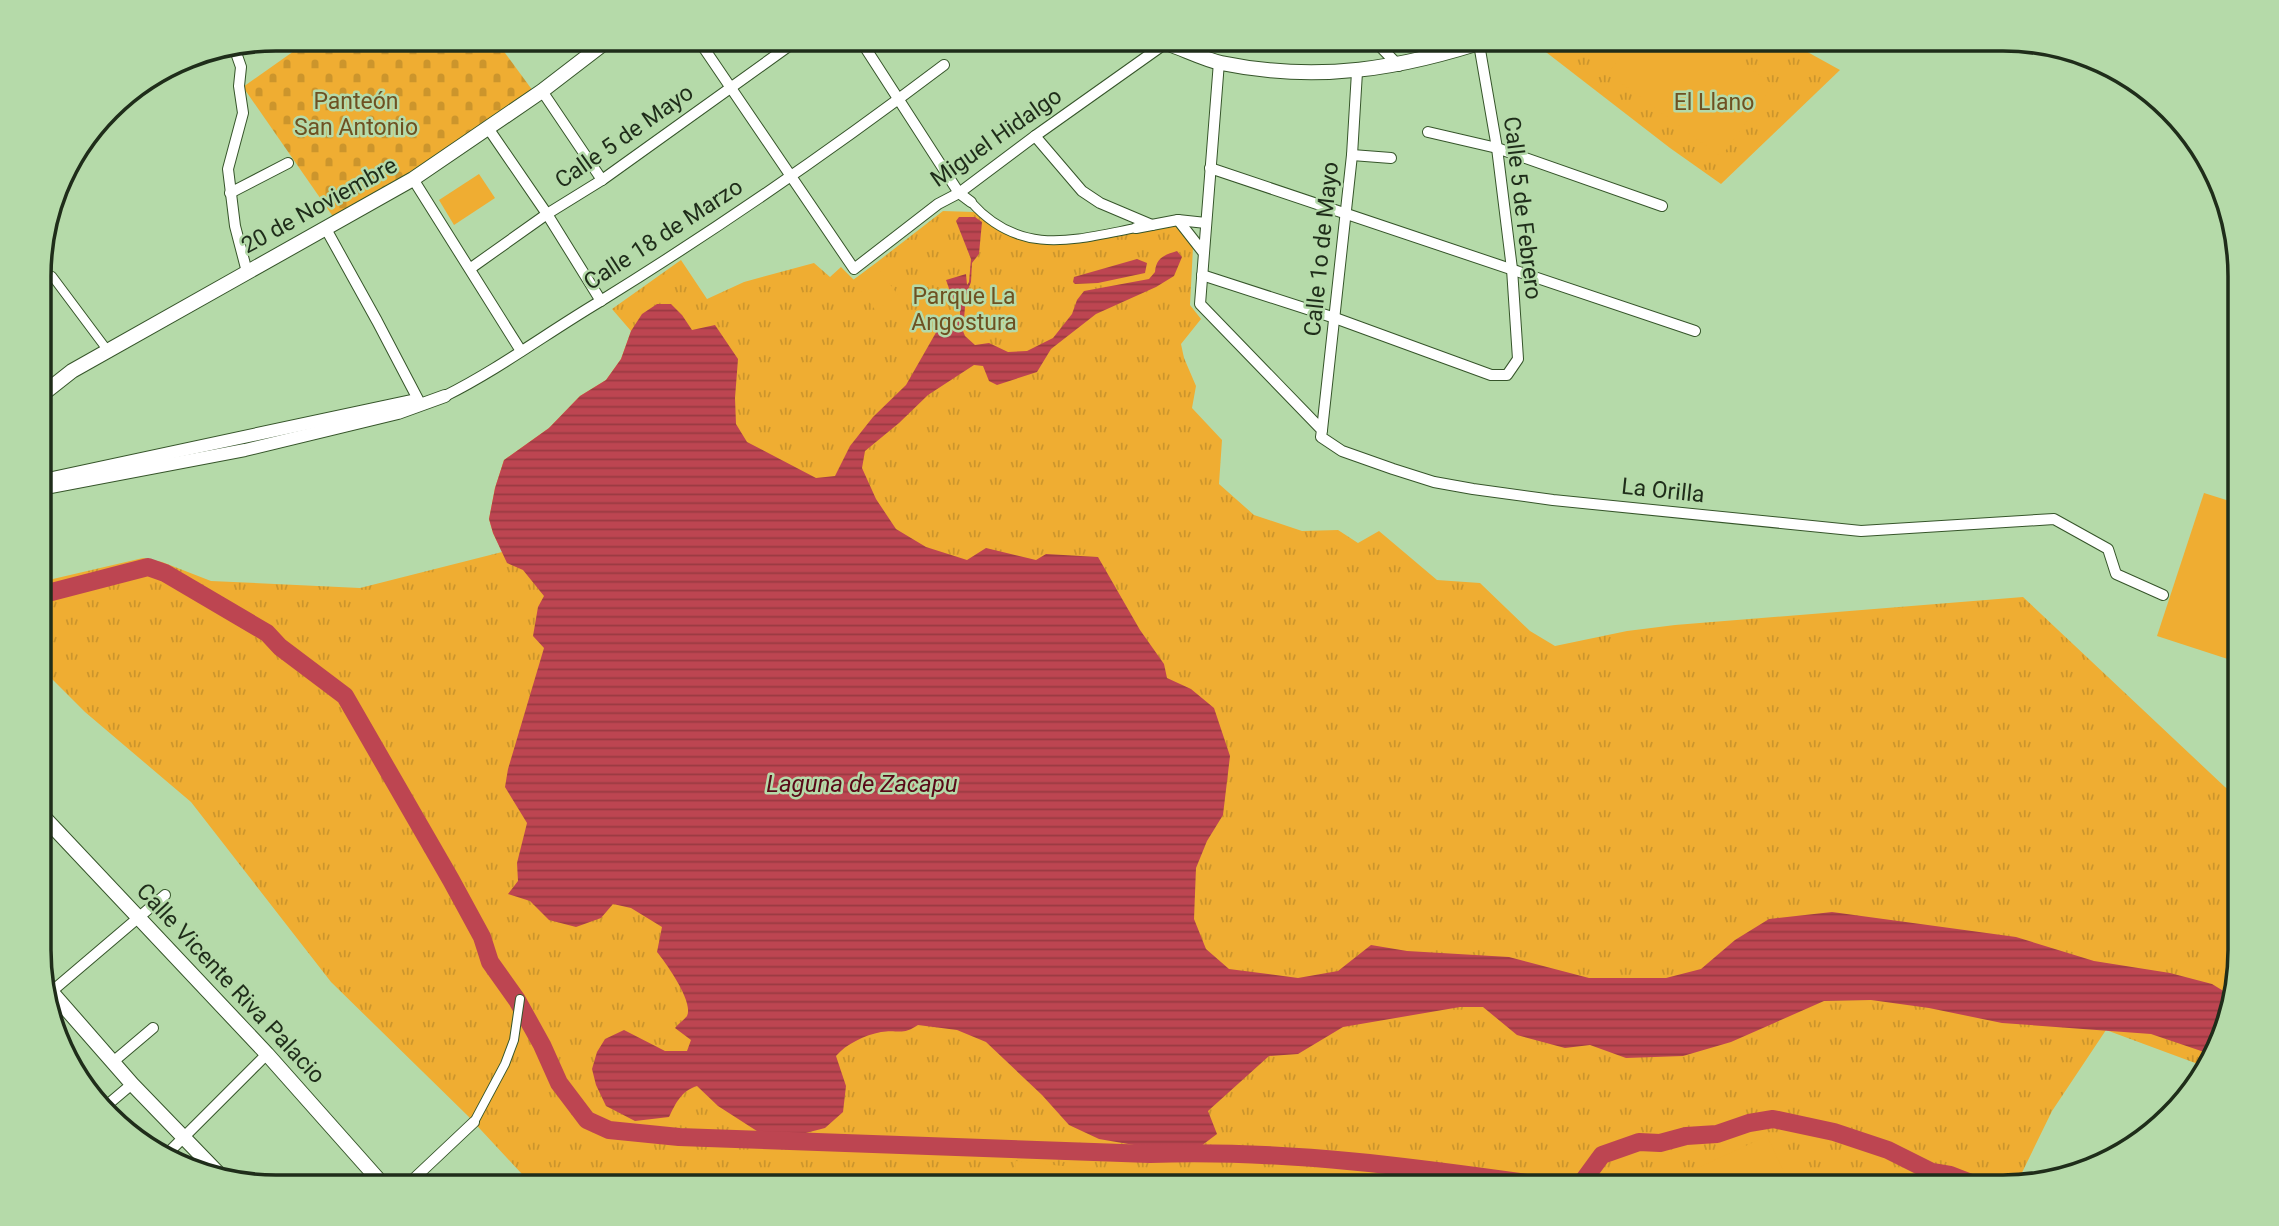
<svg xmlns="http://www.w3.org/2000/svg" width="2279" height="1226" viewBox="0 0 2279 1226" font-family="Roboto,sans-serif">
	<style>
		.cemetery { fill: url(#cemetery-stones) }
		.park { fill: url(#park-tufts) }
		.pitch { fill: #efad32 }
		.water { fill: url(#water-rules) }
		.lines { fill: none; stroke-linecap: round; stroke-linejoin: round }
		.river { stroke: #bd4551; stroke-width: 18 }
		.pedestrian-casing { stroke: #36552a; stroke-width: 10 }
		.minor-casing { stroke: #36552a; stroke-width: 12 }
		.tertiary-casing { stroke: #36552a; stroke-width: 14 }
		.secondary-casing { stroke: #36552a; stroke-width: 16 }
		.pedestrian { stroke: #fff; stroke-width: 8 }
		.minor { stroke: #fff; stroke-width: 10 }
		.tertiary { stroke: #fff; stroke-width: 12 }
		.secondary { stroke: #fff; stroke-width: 14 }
		.labels { text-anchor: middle; stroke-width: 5; stroke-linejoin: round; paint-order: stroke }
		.park-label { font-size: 23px; fill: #6e5122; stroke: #b5daa9 }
		.street-label { font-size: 23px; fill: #1f2d1a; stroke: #b5daa9 }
		.water-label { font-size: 24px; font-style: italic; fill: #590918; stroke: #b5daa9 }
		.rim { fill: none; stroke: #1f2d1a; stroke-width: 3.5 }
	</style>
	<defs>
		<pattern id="cemetery-stones" width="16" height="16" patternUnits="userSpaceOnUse" patternTransform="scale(1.75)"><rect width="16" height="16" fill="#efad32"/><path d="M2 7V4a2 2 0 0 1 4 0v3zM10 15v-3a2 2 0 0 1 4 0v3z" fill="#cc952c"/></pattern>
		<pattern id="park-tufts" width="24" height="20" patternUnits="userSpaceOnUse" patternTransform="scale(1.75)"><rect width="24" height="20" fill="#efad32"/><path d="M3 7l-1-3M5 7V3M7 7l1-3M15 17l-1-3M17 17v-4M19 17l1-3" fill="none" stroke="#cc952c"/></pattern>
		<pattern id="water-rules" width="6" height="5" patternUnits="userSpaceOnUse" patternTransform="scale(1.75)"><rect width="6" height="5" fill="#bd4551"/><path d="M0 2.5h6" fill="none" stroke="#993a42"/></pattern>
	</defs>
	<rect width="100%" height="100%" fill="#b5daa9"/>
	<!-- cemetery -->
	<polygon class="cemetery" points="494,38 533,91 448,149 334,218 243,87 311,39"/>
	<!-- park -->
	<g class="park">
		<polygon points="1529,39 1784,39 1840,70 1721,184 1670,148"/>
		<polygon points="943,211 974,212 1039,242 1174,221 1193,247 1190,305 1201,319 1181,344 1184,358 1196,386 1192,408 1222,440 1219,484 1254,515 1302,531 1338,530 1358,543 1379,531 1437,580 1480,583 1530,631 1555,646 1627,631 1675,625 2023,597 2225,787 2240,797 2240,951 2216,1056 2206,1067 2106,1030 2052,1111 2015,1187 534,1187 468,1116 331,982 191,802 85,712 40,667 40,582 143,558 162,562 211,581 360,588 502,552 493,533 489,519 495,488 504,460 549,428 580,396 606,380 621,359 631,331 612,309 681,260 707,299 744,282 814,263 830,277 841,267 854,280"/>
	</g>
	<!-- pitch -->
	<g class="pitch">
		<polygon points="1635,39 1710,39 1773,85 1721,157 1608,73"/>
		<polygon points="479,174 495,198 454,225 439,200"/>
		<polygon points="875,264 898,295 876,311 853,280"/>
		<polygon points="2204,493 2239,504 2240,663 2157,636"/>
		<polygon points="1767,1136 1791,1187 1656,1187"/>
		<polygon points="1016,1161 1166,1177 1165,1187 1014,1187"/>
	</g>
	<!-- water -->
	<g class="water">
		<path d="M959,217H975L982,222L979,254L972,263L971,282L966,295L963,331L965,336L975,345L989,343L1008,352L1027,351L1053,338L1072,314L1077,300L1084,291L1149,279L1155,272C1156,258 1164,255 1177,251L1182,257L1174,276L1156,287L1096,314L1051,349L1037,372L997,385L989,381L983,366L974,365L928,395L899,423L865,451L862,468L876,499L896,529L926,547L967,560L986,548L1036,560L1046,554L1098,557L1140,630L1164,664L1167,678L1191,689L1214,708L1230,756L1223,815L1207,841L1196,868L1194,919L1206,949L1229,969L1298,978L1338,971L1371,945L1407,951L1509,957L1589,978H1666L1701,969L1735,940L1769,919L1832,912L2016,937L2094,961L2170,973L2212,984L2230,995L2216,1056L2151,1034L2002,1023L1929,1008L1871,1000L1824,1001L1731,1042L1683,1056L1626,1058L1590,1045L1565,1048L1517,1035L1483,1007H1460L1343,1027L1298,1054L1269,1056L1208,1111L1217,1134L1201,1146L1134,1145L1099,1139L1069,1125L1042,1095L986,1042L957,1030L918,1025C902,1036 898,1029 881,1032C865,1035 846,1044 836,1056L846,1086L843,1112L825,1128L794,1136L760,1133L718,1106L697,1086C681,1091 676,1103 669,1117L635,1121L606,1106L596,1085L592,1069L597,1052L605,1039L624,1030L665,1051H687L691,1040L675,1028C678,1024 684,1020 687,1016C694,1002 666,963 657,952L662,927L631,908L613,904L601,918L576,927L549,920L530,901L508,894L518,881L517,863L527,823L505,787L508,769L544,648L533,636L538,607L544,596L523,570L507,563L493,533L489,519L495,488L504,460L549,428L580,396L606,380L621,359L631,331L642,314L657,304H671L682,315L692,330L715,325L738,359L735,398L736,424L747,442L816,478L835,476L850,446L873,417L906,385L938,329L960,321V305L952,297L946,280L966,274L967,285L969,282L971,259L956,221Z"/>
		<polygon points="1137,259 1147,263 1145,273 1098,283 1075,284 1073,282 1074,277"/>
	</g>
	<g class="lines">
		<!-- river -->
		<g class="river">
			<path d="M40,595L148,567L165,573L267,633L280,647L345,696L451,880L482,937L490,962L517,1000L542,1045L559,1083L587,1120L609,1130L679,1137L1150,1154C1286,1149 1421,1168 1555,1187"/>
			<polyline points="1574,1187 1583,1181 1602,1155 1639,1142 1660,1143 1686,1136 1717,1134 1749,1123 1773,1119 1834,1132 1888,1150 1932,1172 1950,1175 1981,1187"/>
		</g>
		<!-- pedestrian casing -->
		<g class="pedestrian-casing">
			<g id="pedestrian">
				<path d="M971,202C1020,257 1073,240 1136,228"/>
				<polyline points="52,276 108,351"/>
				<polyline points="474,1122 505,1064 514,1040 520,999"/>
				<path d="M610,1187C630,1176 648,1177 668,1187"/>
			</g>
		</g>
		<!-- minor casing -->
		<g class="minor-casing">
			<g id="minor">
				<polyline points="697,38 854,269 938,204 959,193 1035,136 1166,43"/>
				<polyline points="859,38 959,193 971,202"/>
				<polyline points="1372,38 1399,66"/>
				<polyline points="234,47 241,67 239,86 243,113 228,169 235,226 247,272"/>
				<polyline points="1219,62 1200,304 1322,430 1321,437 1342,451 1393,469 1434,482 1473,489 1553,500 1861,531 2054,519 2108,549 2116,574 2163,595"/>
				<polyline points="542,91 602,180"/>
				<polyline points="488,128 547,214 601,301"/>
				<polyline points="1428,132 1497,148 1662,206"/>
				<polyline points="1035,136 1082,191 1100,203 1152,225"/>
				<polyline points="1352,155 1391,158"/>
				<polyline points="1210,168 1695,331"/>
				<polyline points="413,179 521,351"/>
				<polyline points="230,193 288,163"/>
				<polyline points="1178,220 1203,252"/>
				<polyline points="1136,228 1178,220 1206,223"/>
				<polyline points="326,229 377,321 421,405"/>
				<polyline points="471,268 547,214 602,180 800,38"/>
				<polyline points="1202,275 1335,318 1491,375 1507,375 1518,359 1512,269 1497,148 1479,44"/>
				<polyline points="39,276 40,277"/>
				<path d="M445,396C499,369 547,333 599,302C717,229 833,149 944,65"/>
				<polyline points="1322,430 1352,155 1357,72"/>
				<polyline points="51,992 165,895"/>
				<polyline points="114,1061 153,1028"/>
				<polyline points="106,1106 132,1084"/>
				<polyline points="164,1157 267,1054"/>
				<polyline points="405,1187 474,1122"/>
			</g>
		</g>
		<!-- tertiary casing -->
		<g class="tertiary-casing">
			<g id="tertiary">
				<polyline points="43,480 416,400"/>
				<polyline points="40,489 245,450 398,413 445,396"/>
			</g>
		</g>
		<!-- secondary casing -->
		<g class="secondary-casing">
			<g id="secondary">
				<path d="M1160,38L1166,43C1184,49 1203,59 1221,63C1318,83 1402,69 1494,38"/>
				<polyline points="39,397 72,371 413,179 542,91 611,38"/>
				<polyline points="40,813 267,1054 385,1187"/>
				<polyline points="41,980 132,1084 219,1174"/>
			</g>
		</g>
		<!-- pedestrian -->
		<use href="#pedestrian" class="pedestrian"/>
		<!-- minor -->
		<use href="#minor" class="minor"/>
		<!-- tertiary -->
		<use href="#tertiary" class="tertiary"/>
		<!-- secondary -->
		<use href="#secondary" class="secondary"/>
	</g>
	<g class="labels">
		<!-- park labels -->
		<g class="park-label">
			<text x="356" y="109">Panteón<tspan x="356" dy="26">San Antonio</tspan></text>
			<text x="1714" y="110">El Llano</text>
			<text x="964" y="304">Parque La<tspan x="964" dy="26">Angostura</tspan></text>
		</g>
		<!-- street labels -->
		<g class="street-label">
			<text transform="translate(624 136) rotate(-35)" y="8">Calle 5 de Mayo</text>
			<text transform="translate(996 137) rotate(-35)" y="8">Miguel Hidalgo</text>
			<text transform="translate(319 205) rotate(-29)" y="8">20 de Noviembre</text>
			<text transform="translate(1523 208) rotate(83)" y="8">Calle 5 de Febrero</text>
			<text transform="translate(663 234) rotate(-33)" y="8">Calle 18 de Marzo</text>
			<text transform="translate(1321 249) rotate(-84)" y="8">Calle 1o de Mayo</text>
			<text transform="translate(1663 490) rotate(6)" y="8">La Orilla</text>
			<text transform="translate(231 983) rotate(47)" y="8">Calle Vicente Riva Palacio</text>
		</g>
		<!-- water labels -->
		<g class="water-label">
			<text x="862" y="792">Laguna de Zacapu</text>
		</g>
	</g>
	<!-- crop -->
	<path d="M0 0H2279V1226H0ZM276 51H2003A225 225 0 0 1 2228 276V950A225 225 0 0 1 2003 1175H276A225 225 0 0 1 51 950V276A225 225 0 0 1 276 51Z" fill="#b5daa9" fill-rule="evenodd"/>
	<path class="rim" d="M276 51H2003A225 225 0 0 1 2228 276V950A225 225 0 0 1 2003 1175H276A225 225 0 0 1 51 950V276A225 225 0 0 1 276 51Z"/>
</svg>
